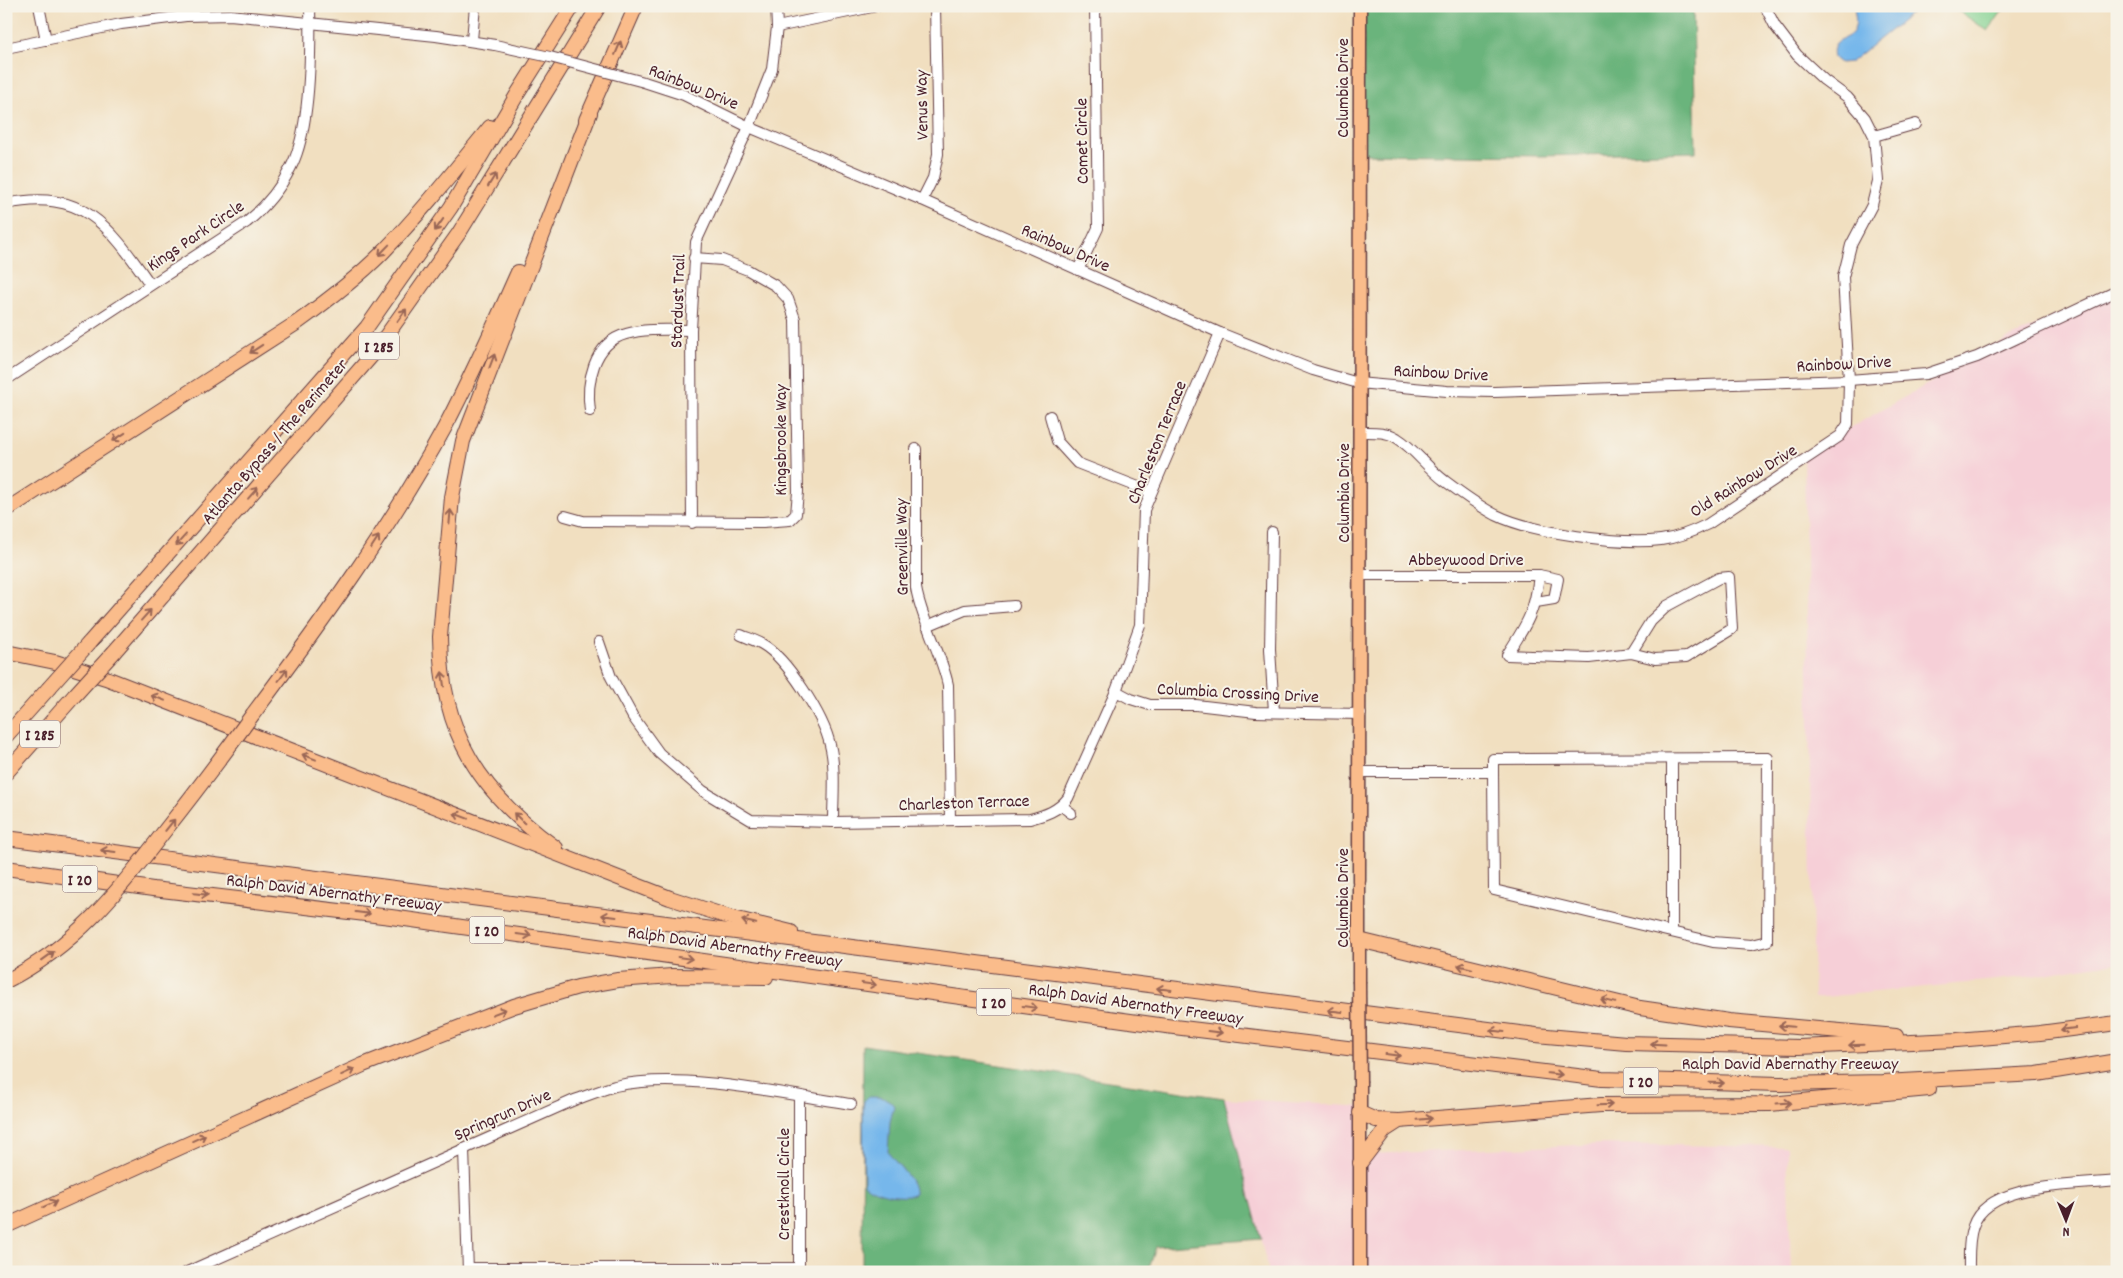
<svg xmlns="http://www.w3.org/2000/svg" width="2123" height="1278" viewBox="0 0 2123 1278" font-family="Dekko,sans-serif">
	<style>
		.built { fill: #f6cfd7 }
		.green { fill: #83d292; stroke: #66785e }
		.forest { fill: #6ab47c; stroke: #5a6a54 }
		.water { fill: #76b7eb; stroke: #606b8b }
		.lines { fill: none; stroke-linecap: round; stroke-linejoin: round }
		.minor-casing { stroke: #633c41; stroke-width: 12 }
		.major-casing { stroke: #633c41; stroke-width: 15 }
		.highway-casing { stroke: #633c41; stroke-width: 16 }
		.minor { stroke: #fff; stroke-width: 10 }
		.major { stroke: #fabc8b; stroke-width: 12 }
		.highway { stroke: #fabc8b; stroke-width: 14 }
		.minor-bridge-casing { stroke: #633c41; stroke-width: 12; stroke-linecap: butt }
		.major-bridge-casing { stroke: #633c41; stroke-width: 15; stroke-linecap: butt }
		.highway-bridge-casing { stroke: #633c41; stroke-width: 16; stroke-linecap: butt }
		.minor-bridge { stroke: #fff; stroke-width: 10 }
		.major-bridge { stroke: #fabc8b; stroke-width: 12 }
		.highway-bridge { stroke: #fabc8b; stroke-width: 14 }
		.oneway { stroke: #996656 }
		.labels { text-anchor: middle; stroke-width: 4; stroke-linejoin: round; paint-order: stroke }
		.shield { fill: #f7f3e8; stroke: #7e5f64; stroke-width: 1 }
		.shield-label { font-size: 16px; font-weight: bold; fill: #4a1f2b }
		.street-label { font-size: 18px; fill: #4a1f2b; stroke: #f7f3e8 }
	</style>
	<rect width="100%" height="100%" fill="#f7f3e8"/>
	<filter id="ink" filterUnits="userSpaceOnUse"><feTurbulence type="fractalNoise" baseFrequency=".02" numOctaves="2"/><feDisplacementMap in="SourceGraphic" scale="10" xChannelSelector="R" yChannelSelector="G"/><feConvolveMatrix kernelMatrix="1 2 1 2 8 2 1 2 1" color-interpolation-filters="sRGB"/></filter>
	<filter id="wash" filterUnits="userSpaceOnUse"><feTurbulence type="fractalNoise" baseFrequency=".0096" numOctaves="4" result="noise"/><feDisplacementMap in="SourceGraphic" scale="20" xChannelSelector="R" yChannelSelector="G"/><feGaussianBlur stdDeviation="1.12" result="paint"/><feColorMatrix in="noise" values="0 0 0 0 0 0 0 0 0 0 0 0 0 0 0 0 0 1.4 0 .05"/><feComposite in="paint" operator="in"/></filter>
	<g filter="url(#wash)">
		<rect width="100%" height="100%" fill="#f1dfc0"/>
		<!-- built -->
		<g class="built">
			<polygon points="2117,289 2117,962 2026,977 1814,998 1804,454 2009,338"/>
			<polygon points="1224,1098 1366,1107 1368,1154 1603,1144 1787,1147 1791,1272 1269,1272"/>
		</g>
		<!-- green -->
		<polygon class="green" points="1955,6 2006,6 1988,31 1954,8"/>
		<!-- forest -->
		<g class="forest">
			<polygon points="1364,6 1693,6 1696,152 1543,156 1361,154"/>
			<polygon points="863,1045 1224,1098 1261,1239 1156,1247 1148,1272 862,1272"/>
		</g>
		<!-- water -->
		<g class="water">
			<path d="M1854,6H1917L1906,18L1851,62L1840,63L1834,58C1829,33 1852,44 1855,26C1857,20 1854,12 1854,6Z"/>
			<path d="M868,1097C878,1097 888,1096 894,1106L890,1122L888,1152C896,1165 916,1179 914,1195C901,1199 874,1194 864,1184L863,1109L864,1101Z"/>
		</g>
	</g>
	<g filter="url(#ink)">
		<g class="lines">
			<!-- minor casing -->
			<g class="minor-casing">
				<g id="minor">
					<polyline points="39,6 46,40"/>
					<polyline points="777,27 877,6"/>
					<polyline points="472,40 475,6"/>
					<polyline points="6,48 121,24 186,16 230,15 436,36 495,45"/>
					<polyline points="644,82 684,95 749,127 922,200 1220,333 1313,370 1358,383 1447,391 1494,392 1849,380 1926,374 1977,357 2117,291"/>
					<polyline points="1874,136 1916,124"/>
					<polyline points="922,200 933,178 938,154 935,6"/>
					<path d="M6,204C84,188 109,226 150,284"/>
					<polyline points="1078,270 1098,228 1095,6"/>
					<path d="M6,380L247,222C264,208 280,189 290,169C311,131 311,50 310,6"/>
					<path d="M590,411C586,383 593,343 626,334C646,328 670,330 691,330"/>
					<polyline points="1050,416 1057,441 1077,463 1151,492"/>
					<path d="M1360,432C1372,432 1387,431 1397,438C1415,449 1428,469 1445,481C1461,493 1479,506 1496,515C1533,533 1620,545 1661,540C1678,538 1692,532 1708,524L1840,436L1848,424L1849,380L1843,277L1851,245L1872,205L1878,181L1874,136L1865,118L1847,97L1824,80L1797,55L1775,26L1765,6"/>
					<path d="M916,449V588C922,622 941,652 948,685L950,820"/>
					<polyline points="565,516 583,521 763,522 790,520 796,514 798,492 795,319 788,299 776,286 748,270 722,260 694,258"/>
					<polyline points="692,523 691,330 696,242 749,127 772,69 777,27 776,6"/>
					<polyline points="1272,532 1270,649 1274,712"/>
					<path d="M1361,575H1539C1535,612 1527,624 1507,655L1589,658L1631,653L1655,659L1686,657L1732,629L1729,577L1719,578L1667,606L1651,621L1631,653"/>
					<polyline points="1536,602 1554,599 1558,579 1539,575"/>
					<polyline points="927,626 965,610 1014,606"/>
					<path d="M741,635C748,638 755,640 762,644C787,658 824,717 830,745C836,768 833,797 833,822"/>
					<path d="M599,642L611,677L633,717L659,753L703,791L751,820L833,822L1030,819C1045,815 1058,811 1068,798L1116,691L1140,625L1144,510L1220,333"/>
					<polyline points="1116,691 1131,699 1150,705 1196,705 1256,712 1361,714"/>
					<polyline points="1672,759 1672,932"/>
					<polyline points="1360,772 1493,772 1494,890 1713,942 1751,945 1767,941 1768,758 1493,759 1493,772"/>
					<polyline points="1062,806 1071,813"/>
					<polyline points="464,1149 468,1272"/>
					<polyline points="468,1268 799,1268"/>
					<path d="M187,1272L572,1101C586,1096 601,1090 615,1086C682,1071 783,1094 851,1104"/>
					<polyline points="799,1272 799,1096"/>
					<path d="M1969,1272C1969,1257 1968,1240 1973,1226C1988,1181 2078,1186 2117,1181"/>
				</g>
			</g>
			<!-- major casing -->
			<g class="major-casing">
				<g id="major">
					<polyline points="1359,881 1360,6"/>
					<polyline points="1359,885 1359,981"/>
					<polyline points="1360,1082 1360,1272"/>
				</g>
			</g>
			<!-- highway casing -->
			<g class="highway-casing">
				<g id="highway">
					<polyline points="586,120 636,6"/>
					<path d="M6,510L298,322C327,301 356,279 381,254C420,214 455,170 490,127"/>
					<polyline points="89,643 367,327 451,207 518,93 573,6"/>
					<polyline points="6,652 55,662 106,678 670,898 729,917 791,932"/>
					<polyline points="114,652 374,353 459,233 599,6"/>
					<path d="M253,714C322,622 390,528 445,427C471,377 495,324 518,272"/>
					<polyline points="6,736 48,689"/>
					<polyline points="6,773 74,696"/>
					<polyline points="6,838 1536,1035 1626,1043 1799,1047 1957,1040 2040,1033 2117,1023"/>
					<path d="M556,848C480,793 441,734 440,637L452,497L463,441L590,113"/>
					<polyline points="6,868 153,889 391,917 1166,1026 1602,1079 1780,1084 1883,1082 2037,1074 2117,1061"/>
					<polyline points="1359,940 1640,1008 1729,1021 1896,1036"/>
					<polyline points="1360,1113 1376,1120 1399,1121"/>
					<polyline points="1360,1163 1385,1130 1399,1121 1601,1105 1770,1104 1929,1089"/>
					<polyline points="6,1226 363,1065 514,1006 578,987 618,980 672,976 766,977"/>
				</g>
			</g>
			<!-- minor -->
			<use href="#minor" class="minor"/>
			<!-- major -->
			<use href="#major" class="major"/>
			<!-- highway -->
			<use href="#highway" class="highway"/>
			<!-- minor-bridge casing -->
			<g class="minor-bridge-casing">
				<polyline id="minor-bridge" points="495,45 550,57 644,82"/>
			</g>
			<!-- major-bridge casing -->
			<g class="major-bridge-casing">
				<polyline id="major-bridge" points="1359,981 1360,1082"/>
			</g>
			<!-- highway-bridge casing -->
			<g class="highway-bridge-casing">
				<g id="highway-bridge">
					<polyline points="48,689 89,643"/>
					<polyline points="74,696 114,652"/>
					<path d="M6,981C74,947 118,892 163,833C194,794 224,754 253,714"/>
				</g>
			</g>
			<!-- minor-bridge -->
			<use href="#minor-bridge" class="minor-bridge"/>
			<!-- major-bridge -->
			<use href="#major-bridge" class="major-bridge"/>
			<!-- highway-bridge -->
			<use href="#highway-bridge" class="highway-bridge"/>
		</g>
		<!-- one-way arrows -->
		<defs><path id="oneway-shaft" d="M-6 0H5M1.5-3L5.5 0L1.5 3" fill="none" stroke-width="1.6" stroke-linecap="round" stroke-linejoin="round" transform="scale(1.25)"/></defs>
		<g class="oneway">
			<use href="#oneway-shaft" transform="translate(618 48) rotate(-67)"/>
			<use href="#oneway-shaft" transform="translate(492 180) rotate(-58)"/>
			<use href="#oneway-shaft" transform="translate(439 225) rotate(125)"/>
			<use href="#oneway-shaft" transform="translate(384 250) rotate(134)"/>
			<use href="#oneway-shaft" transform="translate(402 315) rotate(-54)"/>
			<use href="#oneway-shaft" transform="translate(256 349) rotate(147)"/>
			<use href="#oneway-shaft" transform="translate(492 361) rotate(-69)"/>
			<use href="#oneway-shaft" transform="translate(119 437) rotate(147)"/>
			<use href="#oneway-shaft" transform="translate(253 493) rotate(-49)"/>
			<use href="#oneway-shaft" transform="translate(450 517) rotate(-85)"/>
			<use href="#oneway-shaft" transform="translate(181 540) rotate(132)"/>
			<use href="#oneway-shaft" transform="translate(375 542) rotate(-57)"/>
			<use href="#oneway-shaft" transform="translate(146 615) rotate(-48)"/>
			<use href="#oneway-shaft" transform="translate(283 675) rotate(-53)"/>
			<use href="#oneway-shaft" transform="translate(443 679) rotate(-98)"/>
			<use href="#oneway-shaft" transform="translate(158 698) rotate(-159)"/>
			<use href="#oneway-shaft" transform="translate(309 757) rotate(-159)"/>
			<use href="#oneway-shaft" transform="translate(461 816) rotate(-159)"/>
			<use href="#oneway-shaft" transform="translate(519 818) rotate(-136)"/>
			<use href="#oneway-shaft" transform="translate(170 825) rotate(-51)"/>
			<use href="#oneway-shaft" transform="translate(108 851) rotate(-173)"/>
			<use href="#oneway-shaft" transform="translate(201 894) rotate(6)"/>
			<use href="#oneway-shaft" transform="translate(363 913) rotate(7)"/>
			<use href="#oneway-shaft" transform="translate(609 916) rotate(-173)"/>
			<use href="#oneway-shaft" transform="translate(749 922) rotate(-166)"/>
			<use href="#oneway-shaft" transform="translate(524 935) rotate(8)"/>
			<use href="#oneway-shaft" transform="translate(48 956) rotate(-36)"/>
			<use href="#oneway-shaft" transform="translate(685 958) rotate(8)"/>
			<use href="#oneway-shaft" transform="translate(1465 967) rotate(-166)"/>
			<use href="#oneway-shaft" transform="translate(869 984) rotate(8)"/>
			<use href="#oneway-shaft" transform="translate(1164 989) rotate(-173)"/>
			<use href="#oneway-shaft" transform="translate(1608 1001) rotate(-167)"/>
			<use href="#oneway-shaft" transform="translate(1030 1007) rotate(8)"/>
			<use href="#oneway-shaft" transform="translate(1335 1011) rotate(-173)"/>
			<use href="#oneway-shaft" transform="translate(499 1012) rotate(-21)"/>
			<use href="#oneway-shaft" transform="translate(1786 1026) rotate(-175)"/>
			<use href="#oneway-shaft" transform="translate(2068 1029) rotate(173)"/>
			<use href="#oneway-shaft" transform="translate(1497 1031) rotate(-173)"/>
			<use href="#oneway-shaft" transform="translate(1215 1032) rotate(7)"/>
			<use href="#oneway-shaft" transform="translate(1658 1044) rotate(-177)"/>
			<use href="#oneway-shaft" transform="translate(1856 1045) rotate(178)"/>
			<use href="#oneway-shaft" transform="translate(1393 1055) rotate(7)"/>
			<use href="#oneway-shaft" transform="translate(348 1072) rotate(-24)"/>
			<use href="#oneway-shaft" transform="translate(1555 1074) rotate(6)"/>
			<use href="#oneway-shaft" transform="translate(1717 1083) rotate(1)"/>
			<use href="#oneway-shaft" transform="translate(1784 1103) rotate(-4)"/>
			<use href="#oneway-shaft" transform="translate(1605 1105) rotate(-2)"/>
			<use href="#oneway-shaft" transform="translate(1425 1119) rotate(-5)"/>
			<use href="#oneway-shaft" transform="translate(199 1138) rotate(-24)"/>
			<use href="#oneway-shaft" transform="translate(50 1204) rotate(-24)"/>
		</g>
	</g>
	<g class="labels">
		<!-- shield labels -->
		<g class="shield">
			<rect x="359" y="332.5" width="40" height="27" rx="4"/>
			<rect x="20" y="720.5" width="40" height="27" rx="4"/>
			<rect x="62.5" y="865.5" width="35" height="27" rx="4"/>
			<rect x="469.5" y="916.5" width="35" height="27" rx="4"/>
			<rect x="976.5" y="988.5" width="35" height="27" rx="4"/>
			<rect x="1623.5" y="1067.5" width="35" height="27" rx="4"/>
		</g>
		<g class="shield-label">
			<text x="379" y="352">I 285</text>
			<text x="40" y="740">I 285</text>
			<text x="80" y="885">I 20</text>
			<text x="487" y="936">I 20</text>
			<text x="994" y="1008">I 20</text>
			<text x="1641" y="1087">I 20</text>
		</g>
		<!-- street labels -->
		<g class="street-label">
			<text transform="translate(694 86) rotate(22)" y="6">Rainbow Drive</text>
			<text transform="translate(1342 88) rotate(-90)" y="6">Columbia Drive</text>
			<text transform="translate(921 105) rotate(-91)" y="6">Venus Way</text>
			<text transform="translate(1081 141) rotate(-91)" y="6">Comet Circle</text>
			<text transform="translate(195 235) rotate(-34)" y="6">Kings Park Circle</text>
			<text transform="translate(1066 247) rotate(24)" y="6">Rainbow Drive</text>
			<text transform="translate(677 301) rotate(-88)" y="6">Stardust Trail</text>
			<text transform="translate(1844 363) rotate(-3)" y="6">Rainbow Drive</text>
			<text transform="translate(1441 372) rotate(3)" y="6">Rainbow Drive</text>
			<text transform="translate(780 440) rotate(-90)" y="6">Kingsbrooke Way</text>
			<text transform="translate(274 441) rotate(-49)" y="6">Atlanta Bypass / The Perimeter</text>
			<text transform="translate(1156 442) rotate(-68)" y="6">Charleston Terrace</text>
			<text transform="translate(1743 480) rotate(-32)" y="6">Old Rainbow Drive</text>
			<text transform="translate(1343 493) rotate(-90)" y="6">Columbia Drive</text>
			<text transform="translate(901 547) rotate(-91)" y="6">Greenville Way</text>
			<text x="1466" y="565">Abbeywood Drive</text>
			<text transform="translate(1238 692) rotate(3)" y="6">Columbia Crossing Drive</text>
			<text transform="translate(964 802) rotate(-2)" y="6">Charleston Terrace</text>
			<text transform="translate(334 892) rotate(7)" y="6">Ralph David Abernathy Freeway</text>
			<text transform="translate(1342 898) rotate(-90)" y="6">Columbia Drive</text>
			<text transform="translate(735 946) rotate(8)" y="6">Ralph David Abernathy Freeway</text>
			<text transform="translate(1136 1003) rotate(8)" y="6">Ralph David Abernathy Freeway</text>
			<text x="1790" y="1069">Ralph David Abernathy Freeway</text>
			<text transform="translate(502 1114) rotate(-24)" y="6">Springrun Drive</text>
			<text transform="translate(783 1184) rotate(-90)" y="6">Crestknoll Circle</text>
		</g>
	</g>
	<!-- margin -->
	<rect width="2123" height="1278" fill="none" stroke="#f7f3e8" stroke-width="25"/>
	<!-- north arrow -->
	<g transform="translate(2066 1220) rotate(179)" stroke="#f7f3e8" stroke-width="4" paint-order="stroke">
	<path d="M0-4L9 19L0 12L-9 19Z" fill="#4a1f2b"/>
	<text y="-8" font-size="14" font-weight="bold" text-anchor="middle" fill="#4a1f2b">N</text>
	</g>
</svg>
